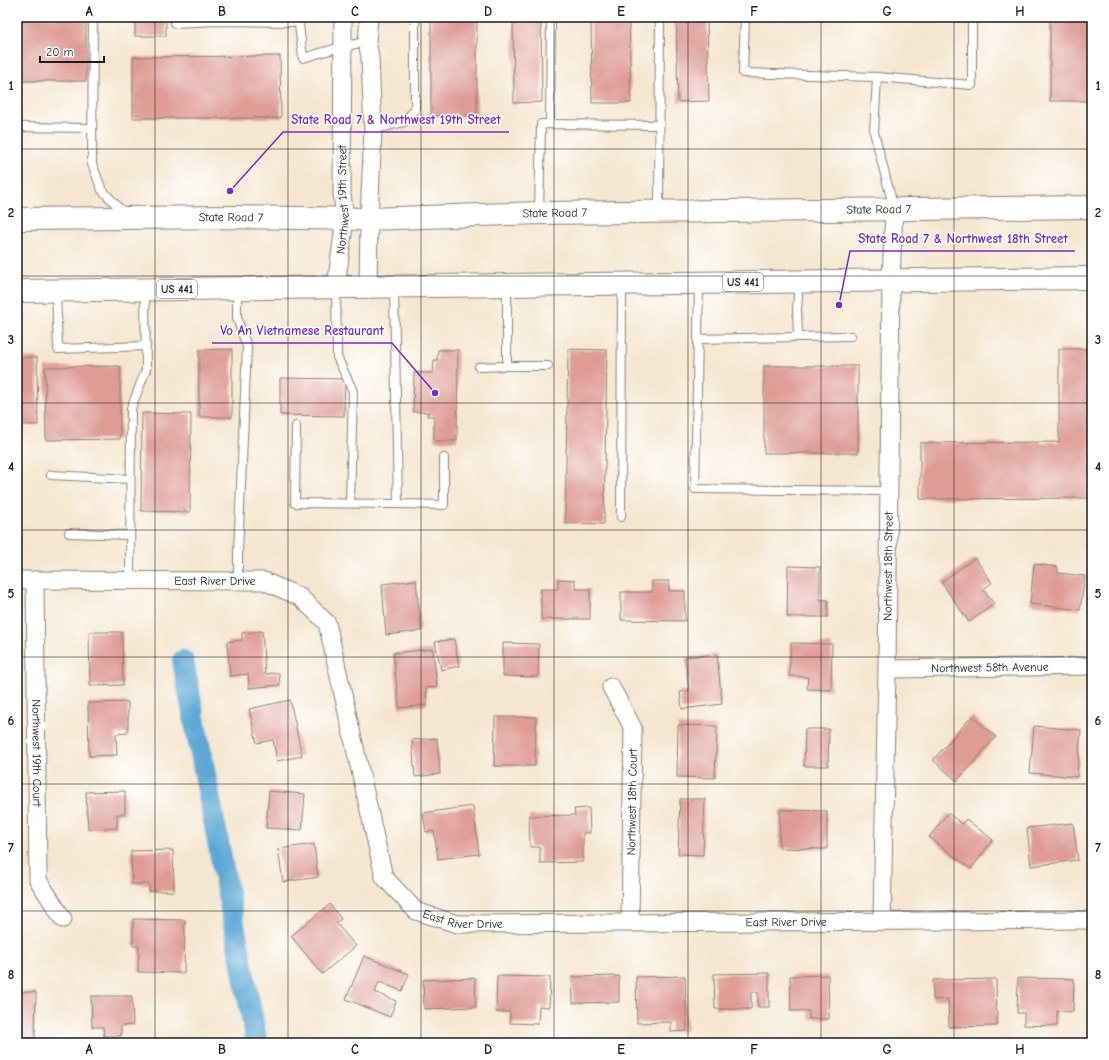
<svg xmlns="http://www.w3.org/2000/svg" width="1109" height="1060" viewBox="0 0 1109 1060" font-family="'Comic Neue',sans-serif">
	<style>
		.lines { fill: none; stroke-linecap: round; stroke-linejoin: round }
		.canal { stroke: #5ca7d4; stroke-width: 22 }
		.building { fill: #de9c95 }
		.service-casing { stroke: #888176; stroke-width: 10 }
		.minor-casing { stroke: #888176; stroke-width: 19 }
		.primary-casing { stroke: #888176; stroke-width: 24 }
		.service { stroke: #fff; stroke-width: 8 }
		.minor { stroke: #fff; stroke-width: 17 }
		.primary { stroke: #fff; stroke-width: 22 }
		.grid { fill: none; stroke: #1c1c1c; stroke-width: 1; stroke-opacity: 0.55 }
		.labels { text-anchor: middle; stroke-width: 3; stroke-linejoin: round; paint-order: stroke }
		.shield { fill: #fff; stroke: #606060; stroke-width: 1 }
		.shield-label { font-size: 11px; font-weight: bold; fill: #1c1c1c }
		.street-label { font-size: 12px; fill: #1c1c1c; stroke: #fff }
		.leader { fill: none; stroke: #7b2cbf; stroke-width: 1.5 }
		.callout-dot { fill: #7b2cbf; stroke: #fff; stroke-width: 1.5 }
		.callout-label { font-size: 13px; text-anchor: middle; font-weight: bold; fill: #7b2cbf; stroke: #fff; stroke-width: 3; stroke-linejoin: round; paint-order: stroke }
		.neatline { fill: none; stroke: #1c1c1c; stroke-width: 1.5 }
		.grid-label { font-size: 13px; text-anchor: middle; font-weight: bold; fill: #1c1c1c }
	</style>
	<rect width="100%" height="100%" fill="#fff"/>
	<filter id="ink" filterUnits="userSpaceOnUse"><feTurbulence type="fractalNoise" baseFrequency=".025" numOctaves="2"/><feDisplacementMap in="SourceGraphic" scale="8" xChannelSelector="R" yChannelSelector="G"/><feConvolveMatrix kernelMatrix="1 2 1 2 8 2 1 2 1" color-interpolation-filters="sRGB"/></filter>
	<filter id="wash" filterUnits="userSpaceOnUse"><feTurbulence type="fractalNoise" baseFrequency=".012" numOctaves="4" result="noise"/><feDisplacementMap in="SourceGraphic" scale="16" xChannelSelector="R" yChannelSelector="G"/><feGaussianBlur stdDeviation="0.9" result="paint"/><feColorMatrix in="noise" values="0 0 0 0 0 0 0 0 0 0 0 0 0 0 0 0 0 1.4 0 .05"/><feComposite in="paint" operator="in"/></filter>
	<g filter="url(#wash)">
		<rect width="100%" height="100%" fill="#f5e6cf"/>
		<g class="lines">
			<!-- canal -->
			<polyline class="canal" points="183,661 257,1043"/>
		</g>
		<g id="blocks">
			<!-- building -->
			<g class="building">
				<rect x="17" y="17" width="69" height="64"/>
				<rect x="135" y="17" width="31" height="19"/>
				<rect x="431" y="17" width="46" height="99"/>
				<polygon points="513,17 541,17 542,102 514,103"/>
				<polygon points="591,17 629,17 631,103 592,103"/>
				<polygon points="676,17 707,17 709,101 678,102"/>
				<rect x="1050" y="17" width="42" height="84"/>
				<polygon points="280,56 281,118 133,118 133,57"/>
				<polygon points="232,349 232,417 199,417 199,350"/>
				<polygon points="568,349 607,350 604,524 565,523"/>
				<polygon points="1059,349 1092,349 1092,498 920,499 920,443 1059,442"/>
				<polygon points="438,350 458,350 457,441 434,441 434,416 427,416 428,412 413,412 414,373 433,373 434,360 437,360"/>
				<polygon points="37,357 38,425 17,425 17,358"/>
				<polygon points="120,366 120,439 46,440 45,367"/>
				<rect x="764" y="366" width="94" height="87"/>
				<polygon points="280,378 345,379 344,416 280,415"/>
				<polygon points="142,413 191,414 190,512 141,511"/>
				<polygon points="975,558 992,583 983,589 994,604 969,622 941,582"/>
				<polygon points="1034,564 1058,567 1058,573 1085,576 1080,610 1030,604"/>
				<polygon points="788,566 820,567 820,600 828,600 828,617 787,617"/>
				<polygon points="558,579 575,580 575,589 590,589 590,619 541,619 541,589 558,589"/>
				<polygon points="416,580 421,631 386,635 382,584"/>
				<polygon points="652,581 669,581 669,591 685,591 685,621 621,620 621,592 652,592"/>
				<polygon points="262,631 265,674 279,673 280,685 249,688 248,674 230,676 227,642 242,640 242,633"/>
				<polygon points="89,632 122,632 123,685 90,686"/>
				<polygon points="454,639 459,666 441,670 435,642"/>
				<polygon points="503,643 539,644 538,677 503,676"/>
				<polygon points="791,643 832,644 831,690 807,689 808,677 789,676"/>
				<polygon points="433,649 437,687 426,688 427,705 399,708 393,653"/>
				<polygon points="717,654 722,704 682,709 680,692 689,691 685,657"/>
				<polygon points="290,700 302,756 277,761 273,740 257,743 249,709"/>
				<polygon points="128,702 128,733 116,734 117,755 89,756 88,703"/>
				<polygon points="972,716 996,737 957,781 933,760"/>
				<polygon points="495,717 536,717 535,766 494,766"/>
				<polygon points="678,725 717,726 715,778 677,777"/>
				<polygon points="1034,726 1081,730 1077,777 1030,773"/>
				<polygon points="805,729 829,729 828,766 804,766"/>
				<polygon points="437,738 440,774 415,777 412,740"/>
				<polygon points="125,791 125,814 117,814 117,828 88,829 86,792"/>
				<polygon points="269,791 305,794 302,830 266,828"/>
				<polygon points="680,799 705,799 703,855 678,854"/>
				<polygon points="473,806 479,854 438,859 434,831 426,832 423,813"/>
				<polygon points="589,808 590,833 583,833 583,862 540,863 540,847 530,847 529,816 575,815 574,809"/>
				<polygon points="780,810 827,811 827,849 779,848"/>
				<polygon points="948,813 962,824 966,819 993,840 971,869 929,837"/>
				<polygon points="1073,823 1078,860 1031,866 1027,828"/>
				<polygon points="314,844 318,877 283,882 278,849"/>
				<polygon points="173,850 174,891 149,891 149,884 132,884 131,851"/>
				<polygon points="330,904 341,919 336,923 356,946 322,974 291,936"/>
				<polygon points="133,919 185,920 184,973 138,972 139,946 133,946"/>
				<polygon points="364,956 409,974 402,991 379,982 375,992 396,1001 390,1017 346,999"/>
				<polygon points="769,973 769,1007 758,1007 758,992 751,992 751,1009 715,1009 714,974"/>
				<polygon points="828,975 829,1019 809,1019 809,1011 791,1011 790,976"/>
				<polygon points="497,976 550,977 549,1007 539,1006 538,1024 510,1023 510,1012 496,1012"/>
				<polygon points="619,976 619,1002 573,1003 572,977"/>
				<polygon points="685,976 687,1031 671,1032 671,1022 637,1023 636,977"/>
				<polygon points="475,978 476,1007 424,1009 423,980"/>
				<polygon points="1018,978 1074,979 1073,1012 1057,1011 1057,1026 1024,1025 1024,1013 1017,1013"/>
				<polygon points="996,979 997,1026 949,1027 948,999 933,1000 933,980"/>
				<polygon points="17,992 36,992 35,1038 17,1038"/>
				<polygon points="91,996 132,996 133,1025 121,1026 121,1036 104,1036 103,1027 92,1027"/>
			</g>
		</g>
	</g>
	<g filter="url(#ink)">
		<use href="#blocks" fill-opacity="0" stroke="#888176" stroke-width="1"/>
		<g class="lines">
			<!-- service casing -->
			<g class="service-casing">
				<g id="service">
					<polyline points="93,17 92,164 102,190 125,214"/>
					<polyline points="175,17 175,23 218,21 298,22"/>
					<polyline points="298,17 303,58 344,46 367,42"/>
					<polyline points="745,17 743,73 877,77 972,85 972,17"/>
					<polyline points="877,77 874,132 894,209"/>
					<polyline points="550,124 551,17"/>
					<polyline points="17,127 91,128"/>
					<polyline points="373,130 404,122 415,109 415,17"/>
					<polyline points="659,210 660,17"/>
					<polyline points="539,213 541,124 659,125"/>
					<polyline points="699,284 695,489 889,491"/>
					<polyline points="336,287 337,357 353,391 350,503"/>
					<polyline points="237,289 237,318 247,347 238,553 238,581"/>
					<polyline points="56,291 58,349 146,346"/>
					<polyline points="798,337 797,309 799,282"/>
					<polyline points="698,339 851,336"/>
					<polyline points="507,366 548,366"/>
					<polyline points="479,367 507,366 507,286"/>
					<polyline points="296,426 295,503 398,504 394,287"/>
					<polyline points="51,475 130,479"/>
					<polyline points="398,504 444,505 444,458"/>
					<polyline points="621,517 622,284"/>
					<polyline points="69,533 130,535"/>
					<polyline points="130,581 131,408 146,370 145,290"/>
				</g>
			</g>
			<!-- minor casing -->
			<g class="minor-casing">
				<g id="minor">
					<path id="s1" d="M336,287L345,218L342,194L343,17"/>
					<polyline points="368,287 369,219 373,130 370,57 367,42 369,17"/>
					<path id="s2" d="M17,580L264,581L300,597L327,623L384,877L416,911L457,924L1092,920"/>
					<path id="s3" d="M35,580L38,880L63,919"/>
					<path id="s4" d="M887,669L1092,666"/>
					<polyline points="611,687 633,728 630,923"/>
					<path id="s5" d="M882,922L887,669L891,281L894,209"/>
				</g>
			</g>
			<!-- primary casing -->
			<g class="primary-casing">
				<g id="primary">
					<path id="s6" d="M17,219L230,217L369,219L539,213L1092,207"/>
					<polyline points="17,291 1092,278"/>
				</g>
			</g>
			<!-- service -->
			<use href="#service" class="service"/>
			<!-- minor -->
			<use href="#minor" class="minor"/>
			<!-- primary -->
			<use href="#primary" class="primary"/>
		</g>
	</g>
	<!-- grid -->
	<path class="grid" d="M155,17V1043M288,17V1043M421,17V1043M554,17V1043M688,17V1043M821,17V1043M954,17V1043M17,149H1092M17,276H1092M17,403H1092M17,530H1092M17,657H1092M17,784H1092M17,911H1092"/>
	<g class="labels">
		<!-- shield labels -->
		<g class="shield">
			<rect x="723" y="273" width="40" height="18" rx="3"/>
			<rect x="157" y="280" width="40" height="18" rx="3"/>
		</g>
		<g class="shield-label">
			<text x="743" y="286">US 441</text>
			<text x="177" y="293">US 441</text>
		</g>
		<!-- street labels -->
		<g class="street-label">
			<text dy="4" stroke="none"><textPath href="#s1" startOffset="88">Northwest 19th Street</textPath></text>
			<text dy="4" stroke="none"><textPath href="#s6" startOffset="862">State Road 7</textPath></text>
			<text dy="4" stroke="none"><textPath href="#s6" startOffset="538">State Road 7</textPath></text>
			<text dy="4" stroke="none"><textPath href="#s6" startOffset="214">State Road 7</textPath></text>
			<text dy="4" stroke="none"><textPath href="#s5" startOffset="356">Northwest 18th Street</textPath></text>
			<text dy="4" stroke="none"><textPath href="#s2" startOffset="198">East River Drive</textPath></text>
			<text dy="4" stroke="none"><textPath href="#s4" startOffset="103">Northwest 58th Avenue</textPath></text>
			<text dy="4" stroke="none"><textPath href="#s3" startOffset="173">Northwest 19th Court</textPath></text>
			<text transform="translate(632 802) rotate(-89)" y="4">Northwest 18th Court</text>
			<text dy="4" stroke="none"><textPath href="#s2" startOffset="679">East River Drive</textPath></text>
			<text dy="4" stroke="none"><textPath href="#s2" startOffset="1003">East River Drive</textPath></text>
		</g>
	</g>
	<!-- callouts -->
	<path class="leader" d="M230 191L283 132H509M839 305L850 251H1075M435 393L392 343H212"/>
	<g class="callout-dot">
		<circle cx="230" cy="191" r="4"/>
		<circle cx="839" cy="305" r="4"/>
		<circle cx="435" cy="393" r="4"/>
	</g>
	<g class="callout-label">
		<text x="396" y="124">State Road 7 &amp; Northwest 19th Street</text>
		<text x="963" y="243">State Road 7 &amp; Northwest 18th Street</text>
		<text x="302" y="335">Vo An Vietnamese Restaurant</text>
	</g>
	<!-- margin -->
	<rect width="1109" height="1060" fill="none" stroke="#fff" stroke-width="44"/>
	<!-- scale -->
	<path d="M40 56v6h64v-6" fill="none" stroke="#1c1c1c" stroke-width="2"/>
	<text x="46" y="56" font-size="12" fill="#1c1c1c" stroke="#ffffff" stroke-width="3" paint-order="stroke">20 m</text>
	<rect x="22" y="22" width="1065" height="1016" class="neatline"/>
	<g class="grid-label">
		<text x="89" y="16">A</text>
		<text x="222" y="16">B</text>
		<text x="355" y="16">C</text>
		<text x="488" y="16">D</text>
		<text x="621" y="16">E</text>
		<text x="754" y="16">F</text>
		<text x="887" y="16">G</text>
		<text x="1020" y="16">H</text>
		<text x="11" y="90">1</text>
		<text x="1098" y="90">1</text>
		<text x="11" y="217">2</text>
		<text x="1098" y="217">2</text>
		<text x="11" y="344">3</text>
		<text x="1098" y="344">3</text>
		<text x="11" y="471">4</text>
		<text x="1098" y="471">4</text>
		<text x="11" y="598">5</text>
		<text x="1098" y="598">5</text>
		<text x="11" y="725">6</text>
		<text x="1098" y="725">6</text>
		<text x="11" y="852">7</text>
		<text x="1098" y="852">7</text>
		<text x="11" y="979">8</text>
		<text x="1098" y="979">8</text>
		<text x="89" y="1054">A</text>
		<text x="222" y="1054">B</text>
		<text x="355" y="1054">C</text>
		<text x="488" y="1054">D</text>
		<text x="621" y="1054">E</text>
		<text x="754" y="1054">F</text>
		<text x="887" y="1054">G</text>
		<text x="1020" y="1054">H</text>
	</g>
</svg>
